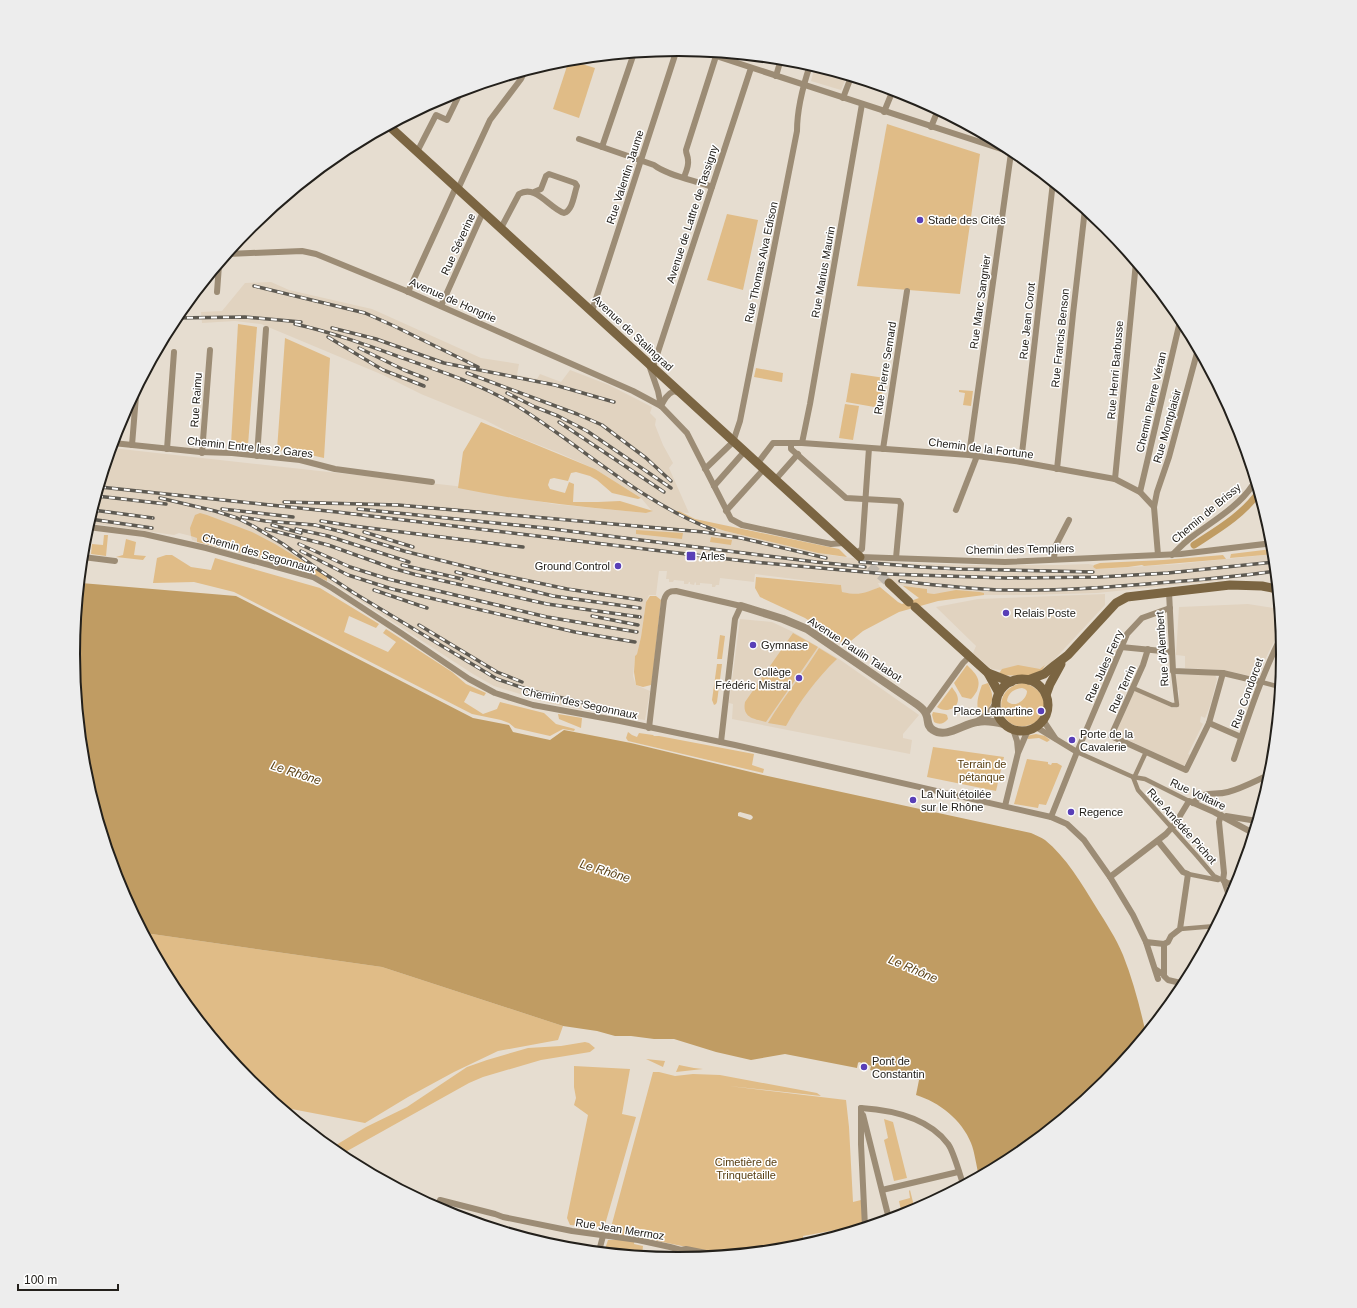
<svg xmlns="http://www.w3.org/2000/svg" width="1357" height="1308" viewBox="0 0 1357 1308" font-family="Arial,sans-serif">
	<style>
		.built { fill: #e1d3c0 }
		.green { fill: #e0bc87; fill-rule: evenodd }
		.water { fill: #c09c63; fill-rule: evenodd }
		.lines { fill: none; stroke-linecap: round; stroke-linejoin: round }
		.canal { stroke: #c09c63; stroke-width: 7 }
		.secondary-tunnel { stroke: #bfb7ac; stroke-width: 9; stroke-dasharray: 9 4.5; stroke-linecap: butt }
		.pedestrian { stroke: #9c8c75; stroke-width: 4.5 }
		.minor { stroke: #9c8c75; stroke-width: 6 }
		.tertiary { stroke: #9c8c75; stroke-width: 8 }
		.secondary { stroke: #7b6542; stroke-width: 9 }
		.rail-casing { stroke: #5e5a52; stroke-width: 3.5 }
		.rail { stroke: #fff; stroke-width: 2; stroke-dasharray: 6; stroke-linecap: butt }
		.poi-dot { fill: #593fb7; stroke: #fff; stroke-width: 1.5 }
		.labels { text-anchor: middle; stroke-width: 3; stroke-linejoin: round; paint-order: stroke }
		.street-label { font-size: 11px; fill: #23201b; stroke: #fff }
		.poi-label { font-size: 11px; fill: #23201b; stroke: #fff; text-anchor: start }
		.park-label { font-size: 11px; fill: #573d10; stroke: #fff }
		.water-label { font-size: 12px; font-style: italic; fill: #5a4014; stroke: #fff }
		.rim { fill: none; stroke: #23201b; stroke-width: 2 }
	</style>
	<rect width="100%" height="100%" fill="#e6ddd0"/>
	<!-- built -->
	<g class="built">
		<polygon points="815,66 847,76 841,90 811,81"/>
		<polygon points="271,282 289,290 372,309 481,358 519,364 517,375 537,379 540,374 561,382 570,370 609,385 652,407 650,413 656,419 655,425 663,445 673,463 669,468 689,513 676,512 695,521 725,531 829,555 868,560 908,563 972,565 1060,565 1088,564 1094,565 1093,567 1096,569 1100,569 1179,564 1274,554 1276,573 1215,581 1097,593 1028,595 984,595 984,593 945,593 934,594 927,593 927,589 903,586 899,584 878,583 880,587 860,595 854,595 842,592 841,585 755,574 754,582 720,578 719,585 716,585 715,587 712,587 712,584 700,583 700,585 696,585 696,583 695,582 694,585 690,584 690,582 689,582 688,584 684,584 684,581 674,580 673,582 669,582 669,579 666,579 667,571 659,571 656,595 649,595 646,602 641,637 637,654 635,656 633,676 636,685 650,691 645,720 552,704 494,686 473,674 339,587 317,575 192,540 191,536 179,533 174,535 89,523 112,448 456,486 553,504 646,513 652,511 641,498 595,469 559,453 516,436 485,420 421,394 383,375 261,324 235,321 202,323 201,312 222,311 245,283"/>
		<polygon points="1105,594 1105,605 1050,664 1036,671 1016,672 991,669 973,653 976,646 936,607 978,599"/>
		<polygon points="1248,604 1279,609 1281,628 1256,677 1223,670 1185,668 1185,656 1176,655 1179,607"/>
		<polygon points="740,619 772,622 793,632 839,659 919,715 903,734 903,738 912,740 910,754 732,719 733,704 729,703"/>
		<polygon points="1176,675 1215,675 1217,679 1210,706 1205,718 1201,716 1200,722 1203,724 1188,754 1190,755 1184,766 1115,734 1135,690 1173,708 1178,707 1179,705 1179,690 1177,689"/>
	</g>
	<!-- green -->
	<g class="green">
		<polygon points="569,60 595,68 579,118 553,109"/>
		<polygon points="887,124 980,154 960,294 857,286"/>
		<polygon points="727,214 758,220 743,290 707,280"/>
		<polygon points="238,324 257,327 248,445 231,444"/>
		<polygon points="285,338 330,358 324,458 297,452 277,450"/>
		<polygon points="756,368 783,373 782,382 754,377"/>
		<polygon points="851,373 885,378 880,408 846,402"/>
		<polygon points="959,390 973,391 971,406 963,405 965,393 959,392"/>
		<polygon points="845,404 859,406 853,440 839,438"/>
		<path d="M481,422L595,469L641,498L638,499L612,493L597,480L590,476L576,472L571,473L568,481L554,478L550,479L548,485L550,489L565,493L569,482L574,484L573,502H598L620,501L653,511L646,513C583,507 520,501 458,488L463,452Z"/>
		<polygon points="675,511 679,511 695,519 839,549 847,557 818,553 725,531 695,521"/>
		<path d="M200,513L207,515L252,532L275,544L327,576V581C287,561 240,553 197,542V538L191,536L190,528L195,515Z"/>
		<polygon points="636,530 683,533 682,539 636,534"/>
		<polygon points="104,535 108,535 106,556 91,554 92,544 103,545"/>
		<polygon points="711,537 732,540 731,545 710,542"/>
		<polygon points="126,539 136,542 134,555 146,556 143,560 116,557 123,555"/>
		<polygon points="1273,549 1274,554 1230,558 1231,554"/>
		<polygon points="166,555 172,555 191,567 211,570 215,558 320,588 379,624 376,628 349,616 344,632 388,652 396,642 383,633 386,629 452,672 466,684 486,693 484,696 470,691 464,702 483,714 497,709 500,702 544,713 556,724 575,729 574,731 563,729 550,736 515,728 509,723 501,720 472,714 234,592 194,582 153,583 157,558"/>
		<polygon points="1223,555 1226,559 1144,566 1142,565 1128,567 1096,569 1093,567 1094,565 1100,563 1163,560"/>
		<path d="M756,577L841,585L842,592C860,596 864,593 880,587L898,602L902,604L919,598L903,586H904L927,589V593L934,594L956,590L980,592L984,593V595L938,601L899,612L863,631L846,645L805,618L760,597L755,588Z"/>
		<polygon points="650,596 656,596 661,600 652,682 651,685 643,687 636,685 634,672 635,656 637,654 641,637 646,602"/>
		<path d="M793,633L818,647L766,722C754,719 742,718 745,702Z"/>
		<polygon points="720,635 725,636 722,659 717,659"/>
		<path d="M819,648L837,659C816,679 800,701 786,726L768,723C784,696 803,674 819,648Z"/>
		<polygon points="717,664 722,664 717,702 716,704 714,705 712,700"/>
		<path d="M967,665C975,673 982,679 977,691C975,694 974,696 971,699L962,697L954,683Z"/>
		<path d="M1018,665L1040,669L1045,665C1043,668 1041,672 1039,673C1036,676 1003,676 998,675L1002,669Z"/>
		<path d="M988,683C995,697 994,706 980,715C975,705 978,696 982,685Z"/>
		<path d="M1022,683C1038,685 1050,700 1041,716C1038,721 1034,724 1029,725C1001,735 987,690 1022,683ZM1022,688L1025,689L1027,691C1027,700 1014,709 1007,701C1008,693 1014,689 1022,688Z"/>
		<path d="M952,687C953,689 956,692 957,695C962,708 946,714 937,707Z"/>
		<path d="M933,712L945,714L947,715L948,719C944,724 939,725 934,722L932,715Z"/>
		<polygon points="558,714 582,718 581,728 559,719"/>
		<polygon points="628,732 632,735 637,737 639,733 653,735 654,736 659,736 754,754 752,765 764,769 763,773 628,741 626,738"/>
		<polygon points="1036,734 1045,736 1050,740 1047,742 1039,738 1028,739 1026,736"/>
		<polygon points="933,747 1004,757 996,791 927,777"/>
		<polygon points="1027,759 1048,762 1048,764 1051,765 1052,763 1057,763 1062,766 1046,805 1039,804 1038,808 1014,804"/>
		<polygon points="145,933 382,967 563,1026 558,1040 498,1051 454,1072 408,1097 365,1123 281,1107 251,1082 175,990"/>
		<polygon points="585,1042 589,1043 595,1048 590,1052 541,1060 483,1077 469,1083 340,1155 331,1148 366,1127 407,1107 467,1067 487,1060 528,1048 561,1046"/>
		<polygon points="646,1059 665,1061 663,1067"/>
		<polygon points="679,1065 694,1068 703,1069 676,1072"/>
		<polygon points="574,1066 630,1069 622,1114 636,1117 604,1228 570,1225 567,1218 588,1115 574,1105 576,1098 574,1087"/>
		<polygon points="653,1072 659,1072 675,1076 693,1074 720,1075 817,1093 821,1096 729,1086 846,1100 849,1127 853,1202 861,1200 863,1225 803,1236 803,1243 715,1253 639,1237 639,1236 635,1236 634,1244 643,1246 642,1255 604,1252 608,1240 616,1240 618,1232 610,1231"/>
		<polygon points="884,1119 893,1122 907,1178 894,1181 884,1140 888,1138"/>
		<polygon points="910,1190 915,1210 902,1215 899,1201 910,1198 909,1191"/>
	</g>
	<!-- water -->
	<path class="water" d="M81,583L236,596L473,718L509,725L513,732L550,740L564,730L631,743L763,775L1031,833C1035,835 1041,837 1045,840C1066,857 1082,884 1096,907C1106,923 1116,938 1123,955C1133,980 1140,1007 1146,1034L1106,1082L1014,1157L979,1176C976,1165 975,1153 971,1143C962,1120 939,1102 916,1095L919,1080L870,1070L871,1066L859,1062L858,1063L857,1068L785,1054L751,1060L716,1052L674,1039H654L631,1036H615L597,1031L563,1026L382,967L145,933L119,885L85,772L74,654ZM740,812L751,815L753,817L752,819L750,820L738,816V813Z"/>
	<g class="lines">
		<!-- canal -->
		<path class="canal" d="M1194,545C1217,530 1243,515 1259,492"/>
		<!-- secondary-tunnel -->
		<polyline class="secondary-tunnel" points="860,557 889,583"/>
		<!-- pedestrian -->
		<g class="pedestrian">
			<polyline points="1261,682 1280,687"/>
			<polyline points="1133,688 1172,705 1177,705 1173,671"/>
			<polyline points="1077,752 1133,777 1145,779 1189,801"/>
			<polyline points="1133,777 1138,790 1197,856 1214,876 1223,880"/>
			<polyline points="1134,778 1146,752"/>
			<polyline points="1188,874 1218,880"/>
			<polyline points="1223,880 1227,892 1228,902"/>
			<polyline points="1180,929 1216,926"/>
		</g>
		<!-- minor -->
		<g class="minor">
			<polyline points="708,52 716,56 1020,155"/>
			<polyline points="776,76 781,59"/>
			<polyline points="843,98 851,77"/>
			<polyline points="884,112 893,90"/>
			<polyline points="931,127 938,110"/>
			<path d="M579,139L654,165C666,175 697,181 712,187"/>
			<polyline points="602,147 634,53"/>
			<polyline points="417,152 436,115 447,120 461,91"/>
			<path d="M684,177C686,172 689,166 688,160C688,156 686,154 686,150L716,56"/>
			<polyline points="458,189 490,120 521,79 525,71"/>
			<path d="M501,228L519,194C536,184 549,208 564,213C573,210 574,194 577,186L575,183L549,174L546,176L541,189L534,192"/>
			<polyline points="228,254 302,251 316,254 404,290 633,391 661,406 687,433 731,519 742,525 831,544 843,543"/>
			<polyline points="217,292 219,265"/>
			<polyline points="408,292 456,187"/>
			<polyline points="441,306 483,212"/>
			<polyline points="592,311 677,49"/>
			<polyline points="649,365 658,391 661,406"/>
			<polyline points="653,367 751,68"/>
			<path d="M661,406C664,400 667,394 674,391L679,393"/>
			<polyline points="113,443 200,452 232,453 300,460 335,469 432,482"/>
			<polyline points="791,443 791,449 846,498 899,501 901,504 896,558"/>
			<polyline points="802,443 810,404 862,104"/>
			<polyline points="132,445 136,396 134,395"/>
			<polyline points="167,449 174,352"/>
			<polyline points="883,449 907,291"/>
			<polyline points="202,453 210,350"/>
			<polyline points="969,455 1011,153"/>
			<polyline points="257,456 266,329"/>
			<polyline points="1021,462 1053,182"/>
			<polyline points="757,464 773,443 802,443 969,455 1021,462 1115,479 1140,492 1154,507 1158,555"/>
			<path d="M705,469L733,442L740,421L797,131C797,108 803,86 810,65"/>
			<polyline points="1057,469 1073,314 1085,209"/>
			<polyline points="1115,479 1136,262"/>
			<polyline points="775,480 798,454"/>
			<polyline points="714,486 744,452"/>
			<polyline points="1140,492 1181,317"/>
			<polyline points="1154,507 1157,492 1169,457 1198,349"/>
			<polyline points="956,510 977,456"/>
			<polyline points="726,511 763,470"/>
			<polyline points="88,527 144,534 206,548 313,577 332,588 401,633 469,679 495,693 533,705 620,721 735,745 1051,817 1067,824 1084,840 1110,877 1133,915 1146,942"/>
			<polyline points="855,554 862,549 869,448"/>
			<path d="M1172,555C1179,548 1186,541 1193,536C1213,521 1239,506 1252,486"/>
			<polyline points="83,557 115,561"/>
			<polyline points="860,557 1005,562 1181,554 1273,543"/>
			<polyline points="1054,559 1055,547 1069,520"/>
			<polyline points="1169,592 1173,671 1223,673 1261,682"/>
			<polyline points="1121,647 1172,652"/>
			<polyline points="1148,649 1143,665 1111,736 1186,770 1209,723 1223,673"/>
			<polyline points="926,714 963,663 970,656"/>
			<polyline points="1043,720 1055,738"/>
			<polyline points="1209,723 1241,737"/>
			<polyline points="1036,727 1077,752"/>
			<path d="M649,728L664,600C666,593 669,591 676,591L741,606L735,619L721,742"/>
			<polyline points="1013,729 1017,741 1018,751"/>
			<path d="M1234,759C1248,717 1262,674 1282,635"/>
			<path d="M1193,803C1206,789 1213,796 1228,792C1243,788 1257,780 1271,774"/>
			<polyline points="1005,806 1018,753 1028,730"/>
			<polyline points="1221,815 1219,822 1224,873 1223,880 1227,883 1238,884"/>
			<polyline points="1226,816 1257,821"/>
			<polyline points="1051,817 1077,752 1127,634 1142,618 1170,608"/>
			<polyline points="1158,841 1183,872 1188,874 1180,929 1171,936 1168,942 1164,944"/>
			<polyline points="1110,877 1166,834 1175,824 1189,801 1214,812 1253,833"/>
			<polyline points="1155,969 1161,973 1164,972 1164,944 1146,942 1158,979"/>
			<polyline points="1164,972 1164,976 1168,980 1185,984"/>
			<path d="M861,1108C892,1110 928,1117 948,1144C953,1150 960,1175 963,1184"/>
			<polyline points="861,1108 861,1144 865,1227"/>
			<polyline points="863,1115 889,1219"/>
			<polyline points="882,1190 958,1172"/>
			<polyline points="440,1200 495,1214 503,1217 572,1231 638,1240 670,1247 681,1250 686,1249 716,1255 763,1249 799,1246"/>
			<polyline points="681,1250 683,1259"/>
			<polyline points="599,1251 603,1236"/>
		</g>
		<!-- tertiary -->
		<g class="tertiary">
			<path d="M741,606L783,619L807,629L915,703C919,706 924,709 926,714C929,720 926,726 933,730C946,739 963,724 977,722C986,720 996,722 1004,724"/>
			<polyline points="979,721 990,713 996,705"/>
		</g>
		<!-- secondary -->
		<g class="secondary">
			<polyline points="389,126 860,557"/>
			<polyline points="889,583 909,602"/>
			<polyline points="915,607 988,673 999,693"/>
			<polyline points="988,673 1011,682"/>
			<circle cx="1022" cy="705" r="26"/>
			<polyline points="1028,680 1044,674 1055,665 1068,655 1116,603 1127,597 1230,585 1262,586 1277,589"/>
			<polyline points="1046,695 1050,684 1061,664"/>
		</g>
		<!-- rail casing -->
		<g class="rail-casing">
			<g id="rail">
				<polyline points="254,286 365,313 394,326 478,367"/>
				<polyline points="175,318 245,317 301,322"/>
				<path d="M295,324C335,333 372,347 411,361C446,373 484,386 517,406C582,446 641,503 714,530"/>
				<polyline points="332,328 376,339 444,363 555,385 614,402"/>
				<polyline points="328,337 383,370 424,386"/>
				<polyline points="359,348 404,370 427,379"/>
				<polyline points="467,373 577,414 602,425 646,458 671,481"/>
				<polyline points="507,393 535,407 558,416 587,431 671,488"/>
				<polyline points="559,422 664,492"/>
				<polyline points="100,487 337,512 753,562 887,574 1006,578 1100,577 1168,573 1274,562"/>
				<polyline points="97,496 166,504"/>
				<polyline points="160,498 215,511 237,518 253,526 283,544 319,570 354,593 497,679 532,691 584,703"/>
				<polyline points="284,502 398,505 704,532 741,538 826,558"/>
				<polyline points="222,509 293,517"/>
				<polyline points="358,509 545,528 816,562 865,567"/>
				<polyline points="93,510 153,518"/>
				<polyline points="242,517 265,521 315,525 343,532 404,551 491,573 567,589 641,600"/>
				<polyline points="90,519 152,528"/>
				<polyline points="321,521 353,526 523,547"/>
				<polyline points="272,525 301,533"/>
				<polyline points="266,529 328,545 392,568 417,575 547,604 640,617"/>
				<polyline points="296,529 328,536 409,562"/>
				<polyline points="364,532 413,547"/>
				<polyline points="299,544 350,567 388,579 547,617 637,632"/>
				<polyline points="301,551 348,575 392,589 575,632 635,642"/>
				<polyline points="860,562 921,567 960,569 1093,572"/>
				<polyline points="402,565 462,579"/>
				<polyline points="456,572 553,596 640,608"/>
				<path d="M900,581C937,585 975,590 1012,590C1061,591 1109,587 1158,583C1197,580 1236,577 1275,571"/>
				<polyline points="374,590 427,608"/>
				<polyline points="592,616 638,625"/>
				<polyline points="419,625 497,672 522,682"/>
			</g>
		</g>
		<!-- rail -->
		<use href="#rail" class="rail"/>
	</g>
	<!-- markers -->
	<g class="poi-dot">
		<circle cx="920" cy="220" r="4"/>
		<rect x="686" y="551" width="10" height="10" rx="2"/>
		<circle cx="618" cy="566" r="4"/>
		<circle cx="1006" cy="613" r="4"/>
		<circle cx="753" cy="645" r="4"/>
		<circle cx="799" cy="678" r="4"/>
		<circle cx="1041" cy="711" r="4"/>
		<circle cx="1072" cy="740" r="4"/>
		<circle cx="913" cy="800" r="4"/>
		<circle cx="1071" cy="812" r="4"/>
		<circle cx="864" cy="1067" r="4"/>
	</g>
	<g class="labels">
		<!-- street labels -->
		<g class="street-label">
			<text transform="translate(625 177) rotate(-72)" y="4">Rue Valentin Jaume</text>
			<text transform="translate(692 214) rotate(-72)" y="4">Avenue de Lattre de Tassigny</text>
			<text transform="translate(458 244) rotate(-65)" y="4">Rue Séverine</text>
			<text transform="translate(761 262) rotate(-78)" y="4">Rue Thomas Alva Edison</text>
			<text transform="translate(823 272) rotate(-80)" y="4">Rue Marius Maurin</text>
			<text transform="translate(453 300) rotate(24)" y="4">Avenue de Hongrie</text>
			<text transform="translate(980 302) rotate(-82)" y="4">Rue Marc Sangnier</text>
			<text transform="translate(1027 321) rotate(-84)" y="4">Rue Jean Corot</text>
			<text transform="translate(633 333) rotate(43)" y="4">Avenue de Stalingrad</text>
			<text transform="translate(1060 338) rotate(-84)" y="4">Rue Francis Benson</text>
			<text transform="translate(885 368) rotate(-81)" y="4">Rue Pierre Semard</text>
			<text transform="translate(1115 370) rotate(-85)" y="4">Rue Henri Barbusse</text>
			<text transform="translate(196 400) rotate(-86)" y="4">Rue Raimu</text>
			<text transform="translate(1151 402) rotate(-77)" y="4">Chemin Pierre Véran</text>
			<text transform="translate(1167 426) rotate(-74)" y="4">Rue Montplaisir</text>
			<text transform="translate(250 447) rotate(6)" y="4">Chemin Entre les 2 Gares</text>
			<text transform="translate(981 448) rotate(7)" y="4">Chemin de la Fortune</text>
			<text transform="translate(1206 513) rotate(-40)" y="4">Chemin de Brissy</text>
			<text transform="translate(1020 549) rotate(-1)" y="4">Chemin des Templiers</text>
			<text transform="translate(259 553) rotate(16)" y="4">Chemin des Segonnaux</text>
			<text transform="translate(855 649) rotate(33)" y="4">Avenue Paulin Talabot</text>
			<text transform="translate(1162 649) rotate(-94)" y="4">Rue d'Alembert</text>
			<text transform="translate(1104 666) rotate(-66)" y="4">Rue Jules Ferry</text>
			<text transform="translate(1122 689) rotate(-66)" y="4">Rue Terrin</text>
			<text transform="translate(1247 693) rotate(-70)" y="4">Rue Condorcet</text>
			<text transform="translate(580 703) rotate(12)" y="4">Chemin des Segonnaux</text>
			<text transform="translate(1198 794) rotate(25)" y="4">Rue Voltaire</text>
			<text transform="translate(1182 826) rotate(48)" y="4">Rue Amédée Pichot</text>
			<text transform="translate(620 1229) rotate(9)" y="4">Rue Jean Mermoz</text>
		</g>
		<!-- poi labels -->
		<g class="poi-label">
			<text x="928" y="224">Stade des Cités</text>
			<text x="700" y="560">Arles</text>
			<text x="610" y="570" text-anchor="end">Ground Control</text>
			<text x="1014" y="617">Relais Poste</text>
			<text x="761" y="649">Gymnase</text>
			<text x="791" y="676" text-anchor="end">Collège<tspan x="791" dy="13">Frédéric Mistral</tspan></text>
			<text x="1033" y="715" text-anchor="end">Place Lamartine</text>
			<text x="1080" y="738">Porte de la<tspan x="1080" dy="13">Cavalerie</tspan></text>
			<text x="921" y="798">La Nuit étoilée<tspan x="921" dy="13">sur le Rhône</tspan></text>
			<text x="1079" y="816">Regence</text>
			<text x="872" y="1065">Pont de<tspan x="872" dy="13">Constantin</tspan></text>
		</g>
		<!-- park labels -->
		<g class="park-label">
			<text x="982" y="768">Terrain de<tspan x="982" dy="13">pétanque</tspan></text>
			<text x="746" y="1166">Cimetière de<tspan x="746" dy="13">Trinquetaille</tspan></text>
		</g>
		<!-- water labels -->
		<g class="water-label">
			<text transform="translate(296 773) rotate(18)" y="4">Le Rhône</text>
			<text transform="translate(605 871) rotate(17)" y="4">Le Rhône</text>
			<text transform="translate(913 969) rotate(23)" y="4">Le Rhône</text>
		</g>
	</g>
	<!-- crop -->
	<path d="M0 0H1357V1308H0ZM80 654a598 598 0 1 1 1196 0a598 598 0 1 1-1196 0Z" fill="#ededed" fill-rule="evenodd"/>
	<path class="rim" d="M80 654a598 598 0 1 1 1196 0a598 598 0 1 1-1196 0Z"/>
	<!-- scale -->
	<path d="M18 1284v6h100v-6" fill="none" stroke="#23201b" stroke-width="2"/>
	<text x="24" y="1284" font-size="12" fill="#23201b" stroke="#ffffff" stroke-width="3" paint-order="stroke">100 m</text>
</svg>
